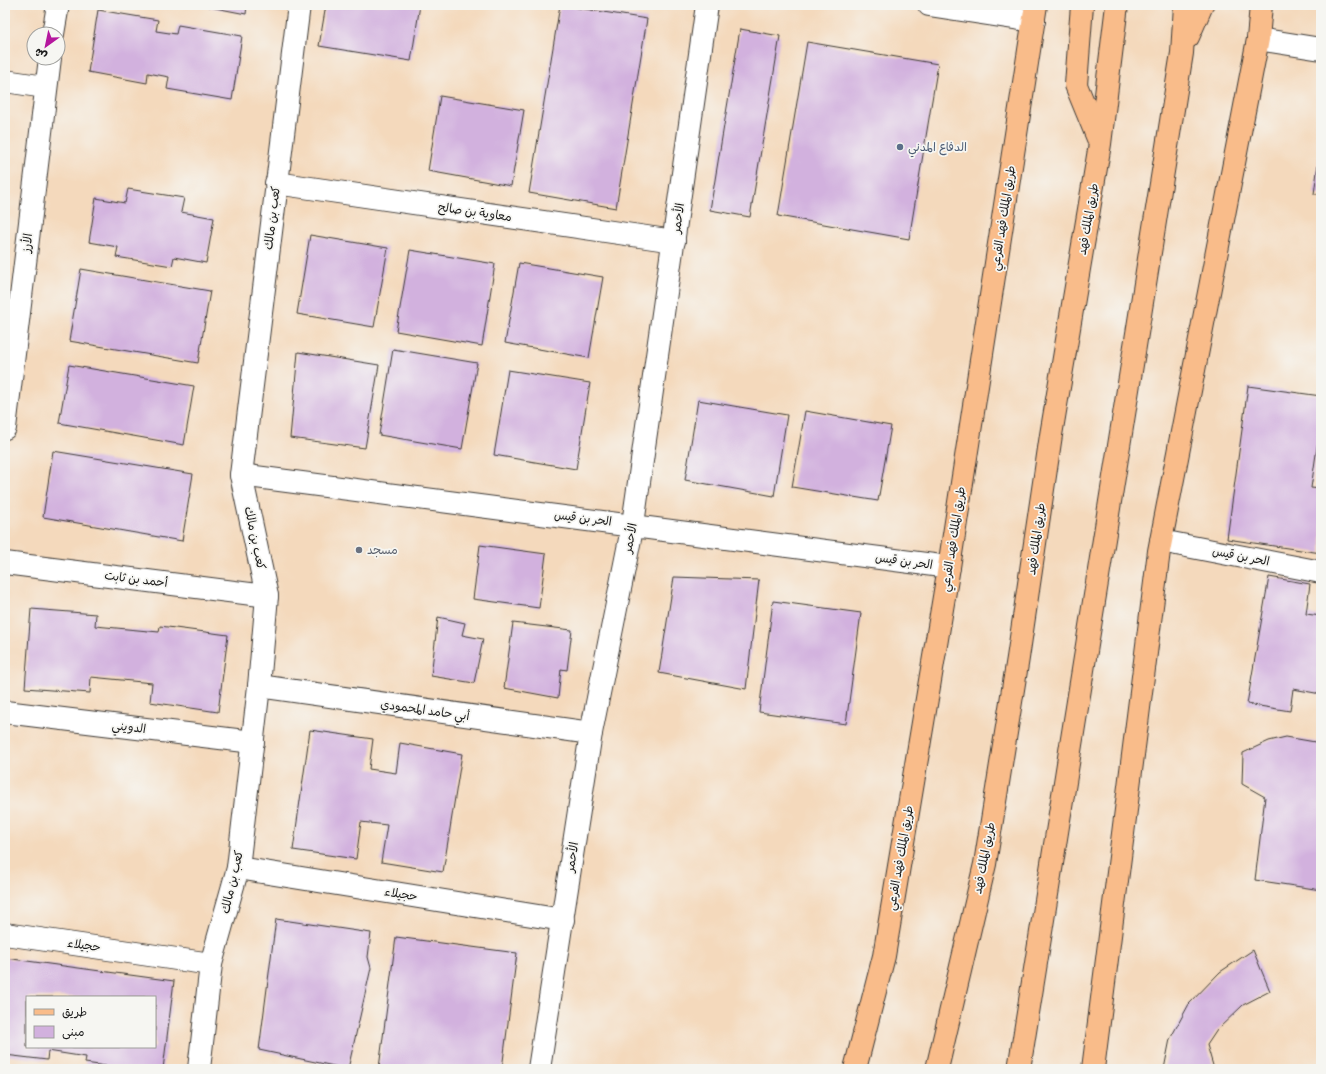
<svg xmlns="http://www.w3.org/2000/svg" width="1326" height="1074" viewBox="0 0 1326 1074" font-family="'Patrick Hand','Playpen Sans Arabic',sans-serif">
	<style>
		.building { fill: #d2b1de; fill-rule: evenodd }
		.lines { fill: none; stroke-linecap: round; stroke-linejoin: round }
		.minor-casing { stroke: #3c3834; stroke-width: 24 }
		.major-casing { stroke: #3c3834; stroke-width: 24 }
		.highway-casing { stroke: #3c3834; stroke-width: 24 }
		.minor { stroke: #fff; stroke-width: 22 }
		.major { stroke: #f9bc8a; stroke-width: 22 }
		.highway { stroke: #f9bc8a; stroke-width: 22 }
		.service-dot { fill: #5c6f8a; stroke: #f6f6f2; stroke-width: 1.5 }
		.worship-dot { fill: #6b7280; stroke: #f6f6f2; stroke-width: 1.5 }
		.labels { text-anchor: middle; stroke-width: 3.5; stroke-linejoin: round; paint-order: stroke }
		.service-label { font-size: 12px; fill: #4e5e75; stroke: #f6f6f2; text-anchor: start }
		.street-label { font-size: 12px; fill: #1c1c1c; stroke: #f6f6f2 }
		.worship-label { font-size: 12px; fill: #5b616d; stroke: #f6f6f2; text-anchor: start }
	</style>
	<rect width="100%" height="100%" fill="#f6f6f2"/>
	<filter id="ink" filterUnits="userSpaceOnUse"><feTurbulence type="fractalNoise" baseFrequency=".025" numOctaves="2"/><feDisplacementMap in="SourceGraphic" scale="8" xChannelSelector="R" yChannelSelector="G"/><feConvolveMatrix kernelMatrix="1 2 1 2 8 2 1 2 1" color-interpolation-filters="sRGB"/></filter>
	<filter id="wash" filterUnits="userSpaceOnUse"><feTurbulence type="fractalNoise" baseFrequency=".012" numOctaves="4" result="noise"/><feDisplacementMap in="SourceGraphic" scale="16" xChannelSelector="R" yChannelSelector="G"/><feGaussianBlur stdDeviation="0.9" result="paint"/><feColorMatrix in="noise" values="0 0 0 0 0 0 0 0 0 0 0 0 0 0 0 0 0 1.4 0 .05"/><feComposite in="paint" operator="in"/></filter>
	<g filter="url(#wash)">
		<rect width="100%" height="100%" fill="#f4d9bc"/>
		<g id="blocks">
			<!-- building -->
			<g class="building">
				<polygon points="200,5 247,5 246,14"/>
				<polygon points="326,5 420,5 411,61 319,46"/>
				<polygon points="560,5 647,19 616,208 529,193"/>
				<polygon points="98,10 158,20 156,31 176,34 178,25 242,36 232,100 167,89 169,77 148,73 147,83 88,72"/>
				<polygon points="740,29 780,36 750,217 710,210"/>
				<polygon points="807,42 938,64 909,239 778,216"/>
				<polygon points="440,96 524,110 511,186 428,171"/>
				<polygon points="1320,149 1321,149 1321,194 1314,194"/>
				<polygon points="128,189 184,198 181,212 214,218 206,263 174,257 172,266 116,257 118,247 89,242 96,198 125,203"/>
				<polygon points="310,235 388,248 374,327 297,314"/>
				<polygon points="410,250 495,264 482,346 396,331"/>
				<polygon points="519,263 603,277 589,358 505,343"/>
				<polygon points="81,269 210,291 198,363 69,341"/>
				<polygon points="393,349 477,363 462,449 379,435"/>
				<polygon points="298,352 379,365 365,448 290,438"/>
				<polygon points="69,365 194,386 184,445 59,423"/>
				<polygon points="508,370 590,383 576,469 494,455"/>
				<polygon points="1248,386 1321,396 1321,420 1311,488 1321,489 1321,553 1227,539"/>
				<polygon points="698,400 787,415 774,496 685,480"/>
				<polygon points="805,411 891,426 878,501 792,487"/>
				<polygon points="53,451 193,474 182,541 43,517"/>
				<polygon points="480,545 546,554 539,608 473,599"/>
				<polygon points="674,577 759,580 746,689 659,673"/>
				<polygon points="1269,577 1310,584 1306,614 1321,616 1321,694 1293,689 1290,711 1247,704"/>
				<polygon points="773,601 861,613 846,724 759,712"/>
				<polygon points="31,609 96,614 95,626 159,632 160,626 228,635 218,712 150,702 152,683 91,677 90,693 25,688"/>
				<polygon points="438,617 465,623 462,635 483,639 474,683 431,676"/>
				<polygon points="513,623 572,630 567,670 561,669 558,698 504,688"/>
				<polygon points="310,730 373,739 369,769 396,773 400,743 462,754 443,872 381,862 387,825 361,822 356,859 293,850"/>
				<polygon points="1286,737 1321,743 1321,890 1255,880 1265,797 1242,784 1243,753 1269,741"/>
				<polygon points="276,919 371,933 368,957 371,968 348,1069 259,1050"/>
				<polygon points="396,937 517,953 502,1069 379,1068"/>
				<polygon points="1253,950 1270,991 1243,1005 1217,1030 1207,1045 1214,1069 1164,1069 1170,1039 1189,1004 1220,972"/>
				<path d="M5,958L174,981L163,1069H127L85,1063L86,1057L48,1051L47,1060L5,1055ZM27,997H155V1047H27Z"/>
			</g>
		</g>
	</g>
	<g filter="url(#ink)">
		<use href="#blocks" fill-opacity="0" stroke="#3c3834" stroke-width="1"/>
		<g class="lines">
			<!-- minor casing -->
			<g class="minor-casing">
				<g id="minor">
					<polyline points="929,5 1034,21"/>
					<polyline points="53,34 58,5"/>
					<polyline points="1258,39 1321,49"/>
					<polyline points="5,81 45,87"/>
					<polyline points="276,183 674,241"/>
					<polyline points="5,428 50,58"/>
					<polyline points="241,475 949,567"/>
					<polyline points="1161,541 1321,572"/>
					<polyline points="5,563 267,596"/>
					<polyline points="259,686 591,733"/>
					<polyline points="5,712 253,742"/>
					<polyline points="238,868 563,920"/>
					<polyline points="5,934 211,964"/>
					<polyline points="199,1069 211,964 238,868 259,686 267,596 241,475 299,5"/>
					<polyline points="539,1069 591,733 633,524 707,5"/>
				</g>
			</g>
			<!-- major casing -->
			<g class="major-casing">
				<g id="major">
					<polyline points="855,1069 884,956 949,567 1036,5"/>
					<polyline points="1093,1069 1159,551 1258,39 1261,5"/>
				</g>
			</g>
			<!-- highway casing -->
			<g class="highway-casing">
				<g id="highway">
					<polyline points="1082,5 1076,85 1099,141"/>
					<polyline points="1188,37 1202,5"/>
					<polyline points="937,1069 985,864 1018,658 1051,435 1100,144 1117,5"/>
					<polyline points="1019,1069 1182,53 1185,5"/>
				</g>
			</g>
			<!-- minor -->
			<use href="#minor" class="minor"/>
			<!-- major -->
			<use href="#major" class="major"/>
			<!-- highway -->
			<use href="#highway" class="highway"/>
		</g>
	</g>
	<!-- markers -->
	<circle class="service-dot" cx="900" cy="147" r="4"/>
	<circle class="worship-dot" cx="359" cy="550" r="4"/>
	<g class="labels">
		<!-- service labels -->
		<g class="service-label">
			<text x="908" y="151">الدفاع المدني</text>
		</g>
		<!-- street labels -->
		<g class="street-label">
			<text transform="translate(475 212) rotate(8)" y="4">معاوية بن صالح</text>
			<text transform="translate(272 218) rotate(-83)" y="4">كعب بن مالك</text>
			<text transform="translate(678 218) rotate(-82)" y="4">الأحمر</text>
			<text transform="translate(1003 218) rotate(-81)" y="4">طريق الملك فهد الفرعي</text>
			<text transform="translate(1088 219) rotate(-80)" y="4">طريق الملك فهد</text>
			<text transform="translate(27 243) rotate(-83)" y="4">الأرز</text>
			<text transform="translate(583 518) rotate(7)" y="4">الحر بن قيس</text>
			<text transform="translate(255 538) rotate(78)" y="4">كعب بن مالك</text>
			<text transform="translate(630 538) rotate(-79)" y="4">الأحمر</text>
			<text transform="translate(953 539) rotate(-81)" y="4">طريق الملك فهد الفرعي</text>
			<text transform="translate(1036 539) rotate(-82)" y="4">طريق الملك فهد</text>
			<text transform="translate(1241 556) rotate(11)" y="4">الحر بن قيس</text>
			<text transform="translate(904 561) rotate(8)" y="4">الحر بن قيس</text>
			<text transform="translate(136 579) rotate(7)" y="4">أحمد بن ثابت</text>
			<text transform="translate(425 710) rotate(8)" y="4">أبي حامد المحمودي</text>
			<text transform="translate(129 727) rotate(7)" y="4">الدويني</text>
			<text transform="translate(572 857) rotate(-81)" y="4">الأحمر</text>
			<text transform="translate(900 858) rotate(-80)" y="4">طريق الملك فهد الفرعي</text>
			<text transform="translate(984 858) rotate(-79)" y="4">طريق الملك فهد</text>
			<text transform="translate(232 882) rotate(-77)" y="4">كعب بن مالك</text>
			<text transform="translate(401 894) rotate(9)" y="4">حجيلاء</text>
			<text transform="translate(84 945) rotate(8)" y="4">حجيلاء</text>
		</g>
		<!-- worship labels -->
		<g class="worship-label">
			<text x="367" y="554">مسجد</text>
		</g>
	</g>
	<!-- margin -->
	<rect width="1326" height="1074" fill="none" stroke="#f6f6f2" stroke-width="20"/>
	<!-- legend -->
	<rect x="26" y="996" width="130" height="52" fill="#f6f6f2" stroke="#9f9f9c"/>
	<rect x="34" y="1009" width="20" height="6" fill="#f9bc8a" stroke="#9f9f9c"/>
	<text x="62" y="1016" font-size="12" fill="#1c1c1c">طريق</text>
	<rect x="34" y="1026" width="20" height="12" fill="#d2b1de" stroke="#9f9f9c"/>
	<text x="62" y="1036" font-size="12" fill="#1c1c1c">مبنى</text>
	<!-- north arrow -->
	<g transform="translate(46 46) rotate(213)"><circle r="19" fill="#f6f6f2" stroke="#9f9f9c"/>
	<path d="M0-3L7 15L0 10L-7 15Z" fill="#b5179e"/>
	<text y="-6" font-size="11" font-weight="bold" text-anchor="middle" fill="#1c1c1c">ش</text>
	</g>
</svg>
